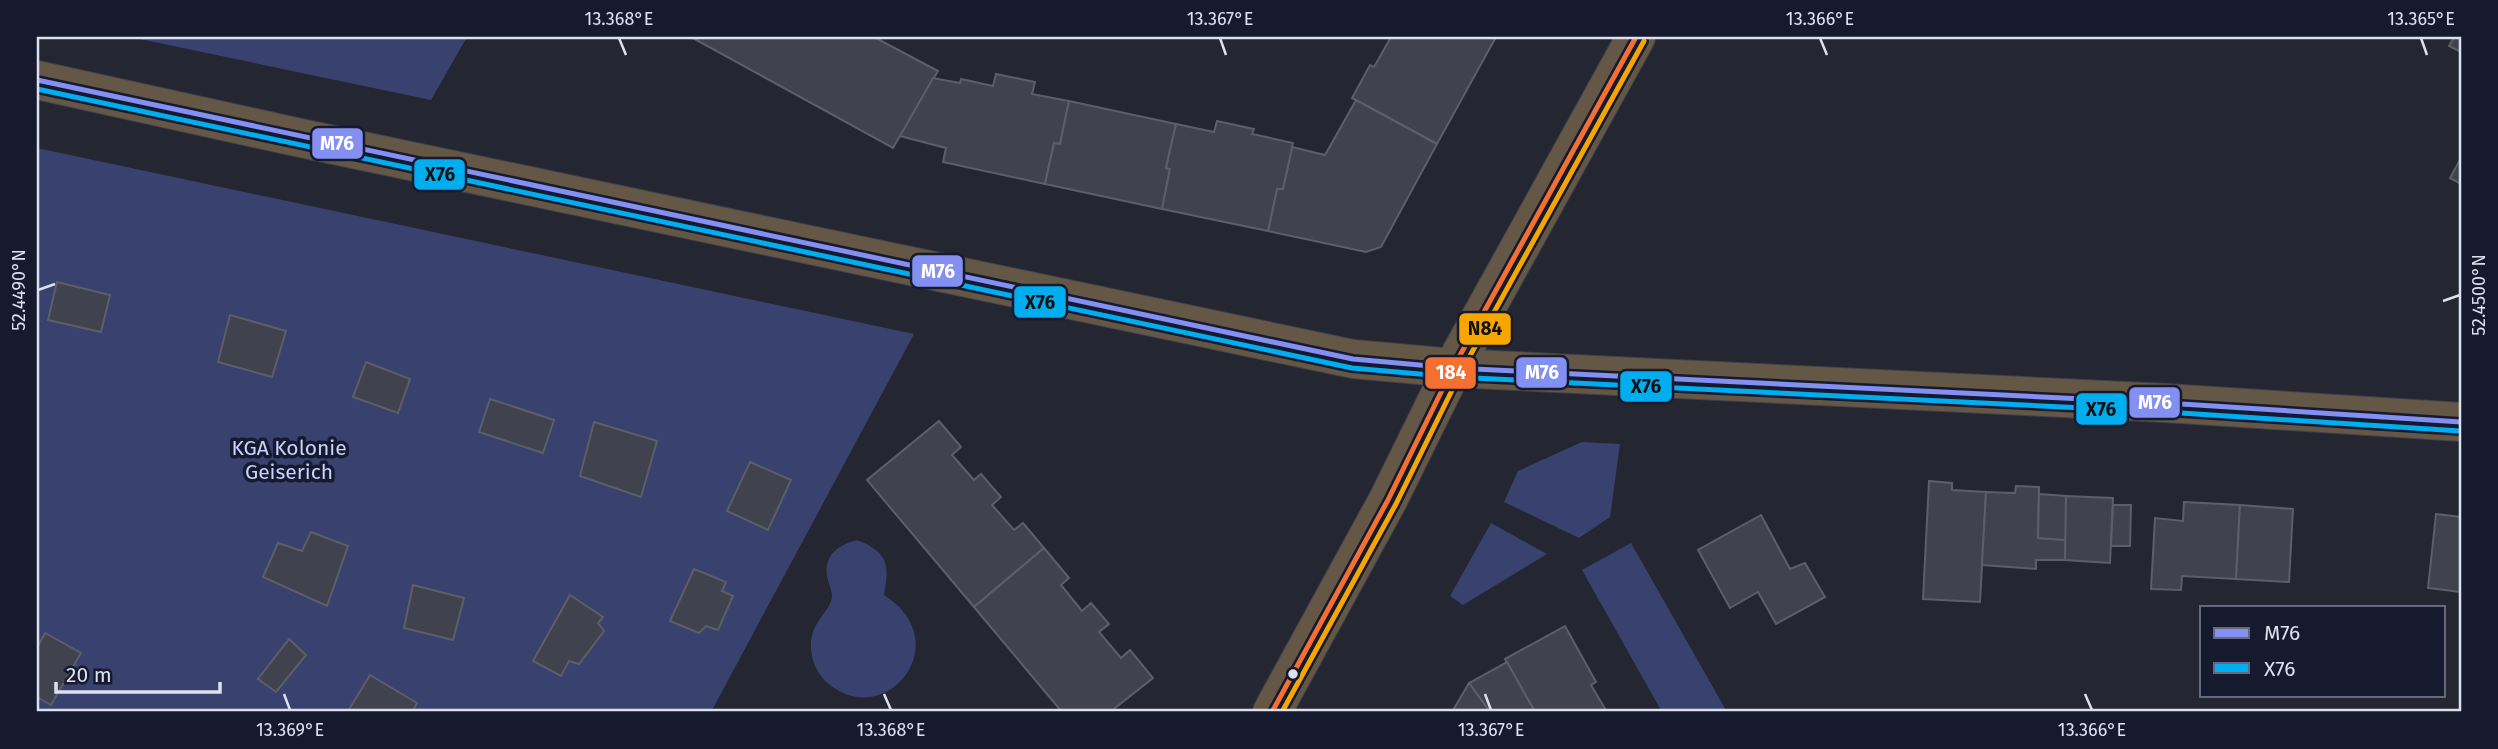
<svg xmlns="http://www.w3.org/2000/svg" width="2498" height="749" viewBox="0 0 2498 749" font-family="'Fira Sans',sans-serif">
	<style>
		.green { fill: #39426f }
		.building { fill: #40434e; stroke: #5c5e68; stroke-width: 2 }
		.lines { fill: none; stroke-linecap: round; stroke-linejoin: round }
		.secondary-casing { stroke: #3f414c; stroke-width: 40 }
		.secondary { stroke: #655746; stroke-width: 38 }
		.bus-1-casing { stroke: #151a2e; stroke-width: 10 }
		.bus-2-casing { stroke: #151a2e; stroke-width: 10 }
		.bus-3-casing { stroke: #151a2e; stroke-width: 10 }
		.bus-4-casing { stroke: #151a2e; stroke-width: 10 }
		.bus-1 { stroke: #838ff1; stroke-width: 5 }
		.bus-2 { stroke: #00adef; stroke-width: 5 }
		.bus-3 { stroke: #f46f30; stroke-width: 5 }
		.bus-4 { stroke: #f7a600; stroke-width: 5 }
		.ticks { fill: none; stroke: #dce0ef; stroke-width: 2.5 }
		.bus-dot { fill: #dce0ef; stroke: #151a2e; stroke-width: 2.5 }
		.labels { text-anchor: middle; stroke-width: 7; stroke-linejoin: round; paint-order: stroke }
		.park-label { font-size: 21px; fill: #c8d3fe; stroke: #151a2e }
		.line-badge { stroke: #151a2e; stroke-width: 2.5 }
		.badge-label { font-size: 19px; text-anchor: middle; font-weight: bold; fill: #fff }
		.pale-badge-label { font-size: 19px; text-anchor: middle; font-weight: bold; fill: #111 }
		.neatline { fill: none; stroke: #dce0ef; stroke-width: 2.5 }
		.ticks-label { font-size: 18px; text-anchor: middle; fill: #dce0ef }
	</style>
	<rect width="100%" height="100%" fill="#242632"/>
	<!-- green -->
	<g class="green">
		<polygon points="130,37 467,37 431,100"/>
		<polygon points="37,148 914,334 711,712 37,712"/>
		<polygon points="1582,442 1620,444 1610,517 1579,538 1504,502 1518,471"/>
		<polygon points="1491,523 1547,554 1463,605 1450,596"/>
		<path d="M857,540C888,552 890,565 884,595C958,642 887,730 830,685C819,677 812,663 811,649C809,622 831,612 832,596C832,589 828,583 827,576C824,554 839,545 857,540Z"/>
		<polygon points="1631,543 1727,712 1662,712 1582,570"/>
	</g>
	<!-- building -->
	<g class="building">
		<polygon points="691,37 874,37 938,71 893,148"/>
		<polygon points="1391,37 1496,37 1437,144 1352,98 1370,65 1374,67"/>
		<polygon points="2454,37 2461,37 2461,52 2449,46"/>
		<polygon points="996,74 1035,82 1032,94 1069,101 1060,144 1054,143 1045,184 943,162 946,148 900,136 933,78 960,83 961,79 993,86"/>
		<polygon points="1356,100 1437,144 1381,247 1366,252 1268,231 1277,189 1283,189 1292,147 1325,155"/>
		<polygon points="1069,101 1176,124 1166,168 1170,169 1162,209 1045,184 1054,143 1060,144"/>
		<polygon points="1217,121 1254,129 1252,134 1293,143 1283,189 1277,189 1268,231 1162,209 1170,169 1166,168 1176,124 1214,132"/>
		<polygon points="2461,158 2461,184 2450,178"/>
		<polygon points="57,282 110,295 101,332 48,320"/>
		<polygon points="230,315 286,331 272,377 218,362"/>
		<polygon points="366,362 410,379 398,413 353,397"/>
		<polygon points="490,399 554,420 543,453 479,432"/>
		<polygon points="939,421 961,447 952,455 974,480 981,474 1001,497 992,505 1014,530 1023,523 1044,548 974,607 867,480"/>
		<polygon points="594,422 657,441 641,497 580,476"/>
		<polygon points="750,462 791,480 768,530 727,511"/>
		<polygon points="1929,481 1952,483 1952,490 1986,492 1980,602 1923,599"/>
		<polygon points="2016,486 2039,487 2038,538 2066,540 2065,560 2036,560 2036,569 1982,565 1986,492 2015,493"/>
		<polygon points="2039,494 2066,496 2066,540 2038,538"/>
		<polygon points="2066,496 2113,498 2110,563 2065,560"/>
		<polygon points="2184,502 2240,505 2236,579 2182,576 2181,590 2151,589 2155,518 2183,521"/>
		<polygon points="2113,505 2131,505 2130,546 2111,546"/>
		<polygon points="2240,505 2293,509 2289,582 2236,579"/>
		<polygon points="2436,514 2461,517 2461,592 2428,588"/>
		<polygon points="1761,515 1790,569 1805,563 1825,597 1776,624 1758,592 1730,608 1698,550"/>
		<polygon points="311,532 348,546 327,606 263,577 278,543 302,551"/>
		<polygon points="1044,548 1069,578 1061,585 1082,611 1091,603 1109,624 1099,632 1121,658 1130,650 1153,678 1110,712 1062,712 974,607"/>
		<polygon points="694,569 726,582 722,591 733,596 718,630 706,626 699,633 670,621"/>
		<polygon points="413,585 464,598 453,640 404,628"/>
		<polygon points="570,595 603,617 598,623 604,631 579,664 569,661 561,676 533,661"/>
		<polygon points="1565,626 1596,682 1591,685 1607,712 1535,712 1505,659"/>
		<polygon points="45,633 81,653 51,705 37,697 37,648"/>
		<polygon points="289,639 306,655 276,692 258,679"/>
		<polygon points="1507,662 1535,712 1490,712 1469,683"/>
		<polygon points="370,675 417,703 412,712 348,711"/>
		<polygon points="1469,683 1490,712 1452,712"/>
	</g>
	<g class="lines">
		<!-- secondary casing -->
		<g class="secondary-casing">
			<g id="secondary">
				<polyline points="37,80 296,137 1353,359 1453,368 2166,403 2461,422"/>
				<polyline points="1272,712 1388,500 1453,368 1636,37"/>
			</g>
		</g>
		<!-- secondary -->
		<use href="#secondary" class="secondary"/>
		<!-- bus-1 casing -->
		<g class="bus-1-casing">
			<polyline id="bus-1" points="37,80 1353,359 1453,368 2166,403 2461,422"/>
		</g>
		<!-- bus-2 casing -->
		<g class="bus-2-casing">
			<polyline id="bus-2" points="37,89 1352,368 1453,377 2166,412 2460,431"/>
		</g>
		<!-- bus-3 casing -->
		<g class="bus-3-casing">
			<polyline id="bus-3" points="1272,712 1388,500 1453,368 1636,37"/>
		</g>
		<!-- bus-4 casing -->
		<g class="bus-4-casing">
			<polyline id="bus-4" points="1282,712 1396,504 1461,372 1644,41"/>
		</g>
		<!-- bus-1 -->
		<use href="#bus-1" class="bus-1"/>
		<!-- bus-2 -->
		<use href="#bus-2" class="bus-2"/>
		<!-- bus-3 -->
		<use href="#bus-3" class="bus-3"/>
		<!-- bus-4 -->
		<use href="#bus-4" class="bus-4"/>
	</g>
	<!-- ticks -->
	<path class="ticks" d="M619,38L626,55M1220,38L1226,55M1820,38L1827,55M2421,38L2427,55M38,290L55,284M2443,301L2460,295M284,694L290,710M884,694L891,710M1485,694L1491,710M2085,694L2092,710"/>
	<!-- markers -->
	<circle class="bus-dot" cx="1293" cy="674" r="6"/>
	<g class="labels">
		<!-- park labels -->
		<g class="park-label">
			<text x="289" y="455">KGA Kolonie<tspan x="289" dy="24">Geiserich</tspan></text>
		</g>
	</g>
	<g class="line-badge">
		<rect x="311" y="127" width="53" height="33" rx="7" fill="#838ff1"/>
		<rect x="413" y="158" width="53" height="33" rx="7" fill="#00adef"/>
		<rect x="911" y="254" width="53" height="34" rx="7" fill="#838ff1"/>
		<rect x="1013" y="285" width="54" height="34" rx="7" fill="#00adef"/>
		<rect x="1458" y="312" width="54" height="34" rx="7" fill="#f7a600"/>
		<rect x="1515" y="356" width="53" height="33" rx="7" fill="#838ff1"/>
		<rect x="1424" y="356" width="53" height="34" rx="7" fill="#f46f30"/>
		<rect x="1619" y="370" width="54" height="33" rx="7" fill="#00adef"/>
		<rect x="2128" y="386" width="53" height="33" rx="7" fill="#838ff1"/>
		<rect x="2075" y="392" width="53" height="34" rx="7" fill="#00adef"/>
	</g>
	<g class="badge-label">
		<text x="337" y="150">M76</text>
		<text x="938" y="278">M76</text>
		<text x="1542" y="379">M76</text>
		<text x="1451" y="379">184</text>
		<text x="2155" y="409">M76</text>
	</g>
	<g class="pale-badge-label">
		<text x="440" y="181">X76</text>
		<text x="1040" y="309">X76</text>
		<text x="1485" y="335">N84</text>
		<text x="1646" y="393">X76</text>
		<text x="2101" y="416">X76</text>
	</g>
	<!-- border -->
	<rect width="2498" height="749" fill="none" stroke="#151a2e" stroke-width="77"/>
	<!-- legend -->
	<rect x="2200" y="606" width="245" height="91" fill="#151a2e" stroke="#65697b" stroke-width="2"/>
	<rect x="2214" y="628" width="35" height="10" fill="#838ff1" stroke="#65697b" stroke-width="2"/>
	<text x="2264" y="640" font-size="21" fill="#dce0ef">M76</text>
	<rect x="2214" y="663" width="35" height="10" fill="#00adef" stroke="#65697b" stroke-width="2"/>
	<text x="2264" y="676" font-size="21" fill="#dce0ef">X76</text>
	<!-- scale -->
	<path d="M56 682v10h164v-10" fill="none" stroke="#dce0ef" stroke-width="3.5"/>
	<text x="66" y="682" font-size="21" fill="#dce0ef" stroke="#151a2e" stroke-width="5" paint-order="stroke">20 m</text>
	<rect x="38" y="38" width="2422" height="672" class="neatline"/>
	<g class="ticks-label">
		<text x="619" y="25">13.368°E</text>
		<text x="1220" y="25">13.367°E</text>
		<text x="1820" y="25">13.366°E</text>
		<text x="2421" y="25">13.365°E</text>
		<text transform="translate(19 290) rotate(-90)" y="6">52.4490°N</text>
		<text transform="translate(2479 295) rotate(-90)" y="6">52.4500°N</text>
		<text x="290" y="736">13.369°E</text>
		<text x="891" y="736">13.368°E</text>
		<text x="1491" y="736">13.367°E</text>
		<text x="2092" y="736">13.366°E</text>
	</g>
</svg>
